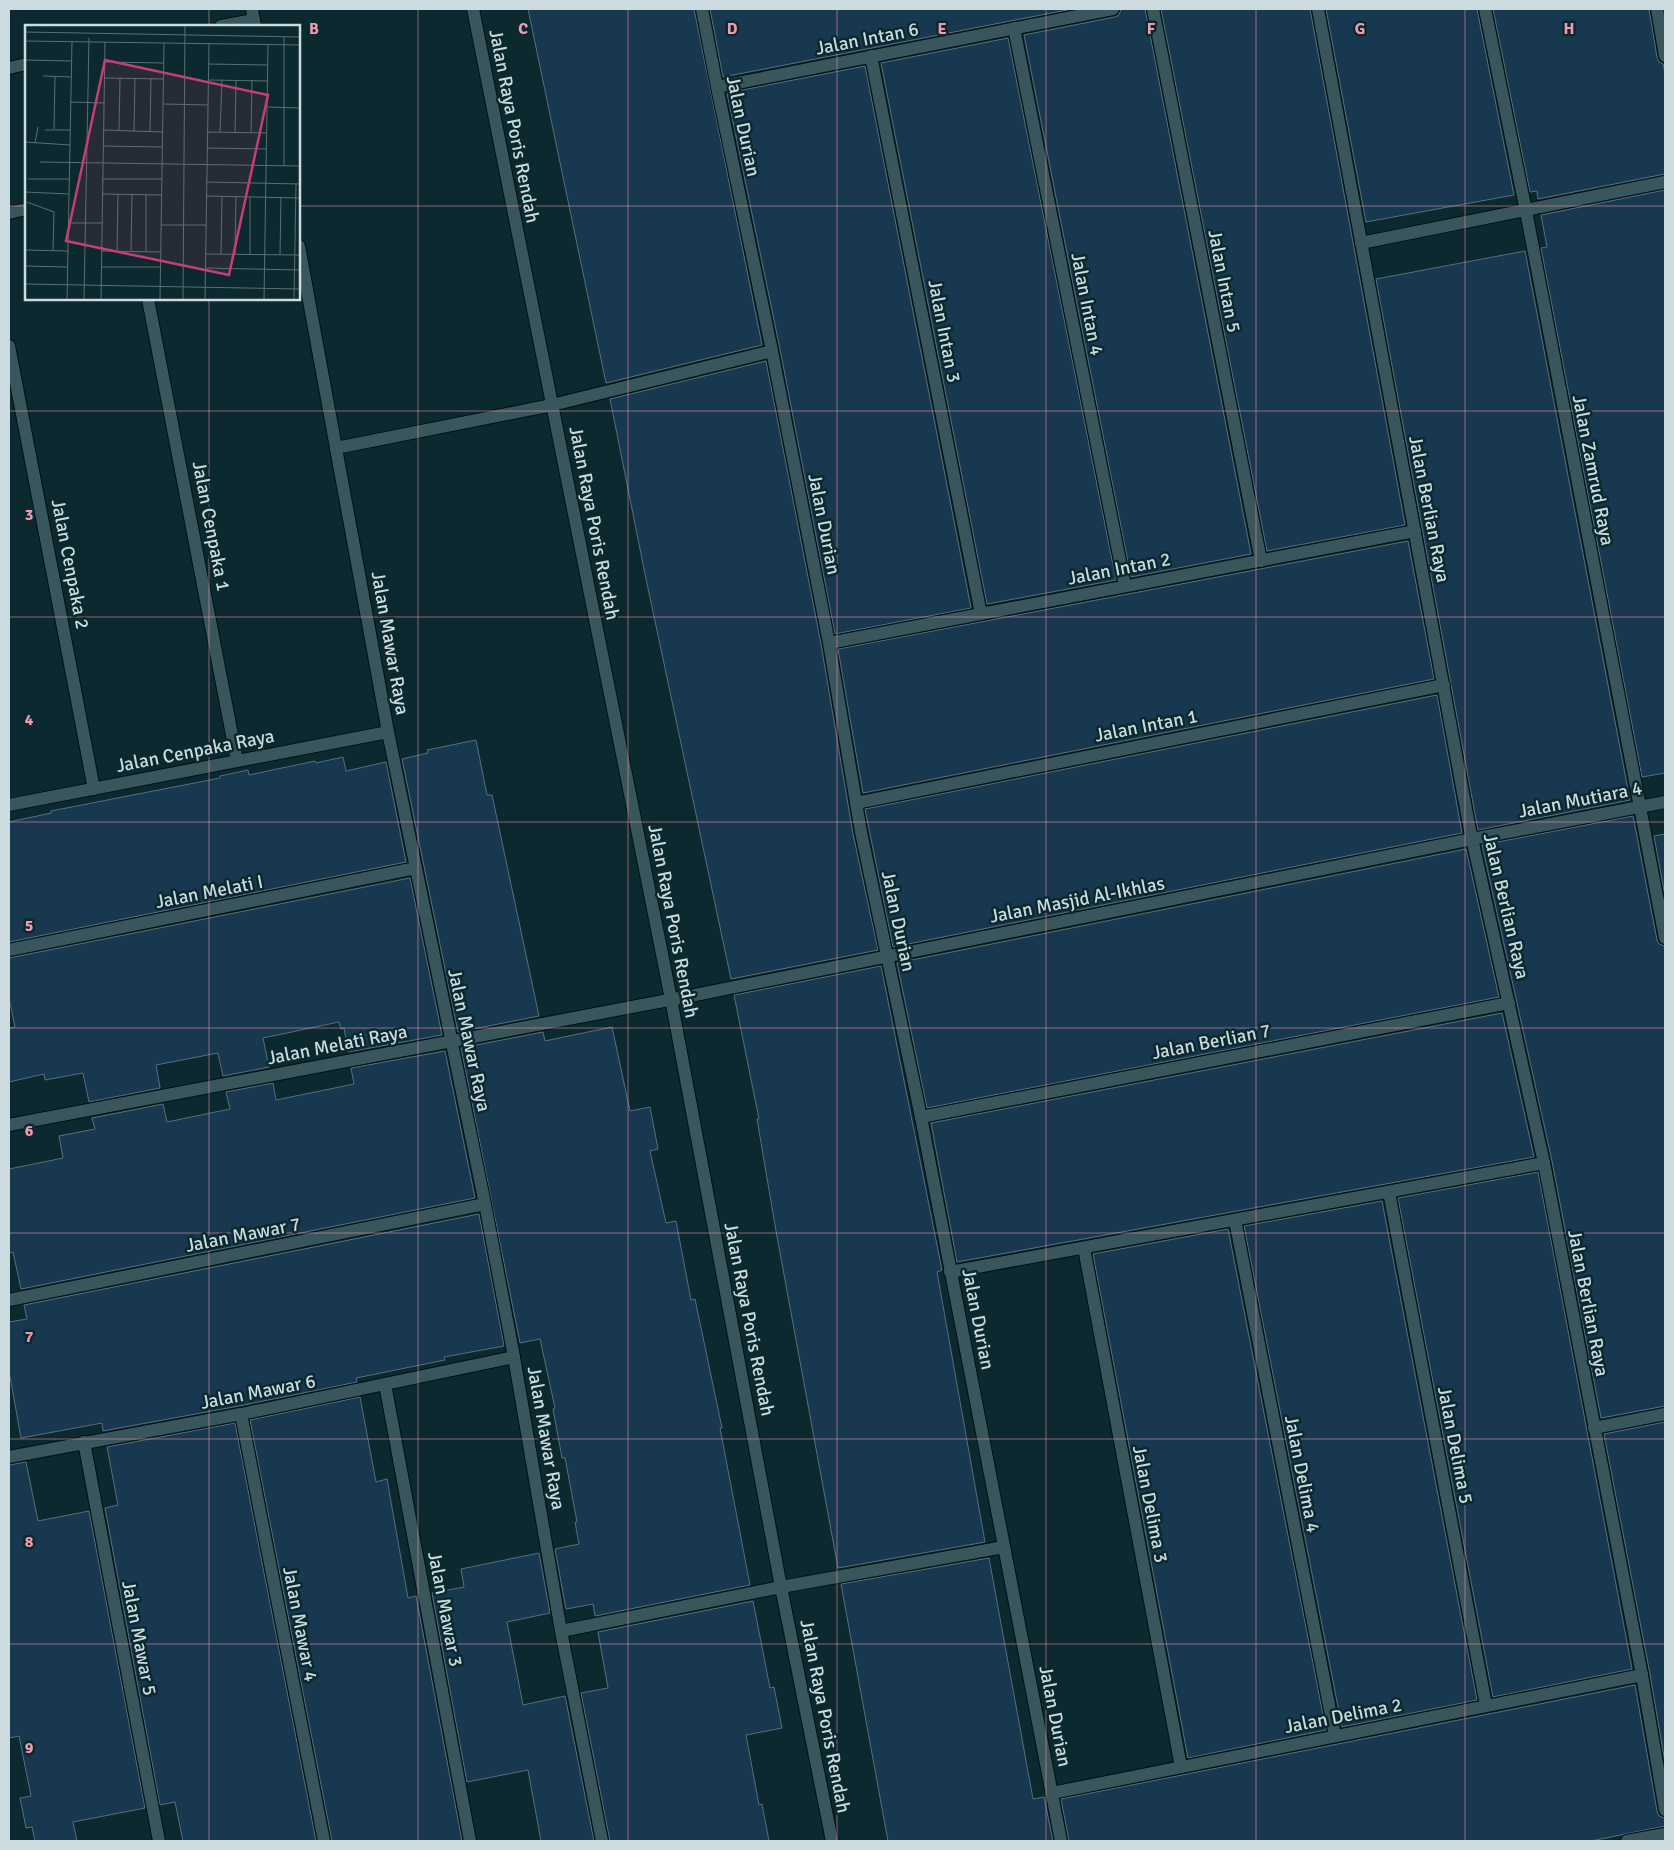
<svg xmlns="http://www.w3.org/2000/svg" width="1674" height="1850" viewBox="0 0 1674 1850" font-family="Signika,sans-serif">
	<style>
		.building { fill: #183850; stroke: #596e7f }
		.lines { fill: none; stroke-linecap: round; stroke-linejoin: round }
		.minor-casing { stroke: #001015; stroke-width: 14 }
		.minor { stroke: #38565c; stroke-width: 12 }
		.grid { fill: none; stroke: #f29aaf; stroke-width: 1; stroke-opacity: 0.55 }
		.labels { text-anchor: middle; stroke-width: 5; stroke-linejoin: round; paint-order: stroke }
		.street-label { font-size: 19px; fill: #cbdbdf; stroke: #0b292e }
		.inset-road { fill: none; stroke: #587075; stroke-width: 1 }
		.view { fill: #c43f75; fill-opacity: 0.15; stroke: #c43f75; stroke-width: 2.5 }
		.inset-edge { fill: none; stroke: #cbdbdf; stroke-width: 2.5 }
		.grid-label { font-size: 16px; text-anchor: middle; font-weight: bold; fill: #f29aaf; stroke: #0b292e; stroke-width: 5; stroke-linejoin: round; paint-order: stroke }
	</style>
	<rect width="100%" height="100%" fill="#0b292e"/>
	<!-- building -->
	<g class="building">
		<polygon points="528,9 694,9 762,345 606,383"/>
		<polygon points="710,9 1072,9 723,77"/>
		<polygon points="1121,9 1145,9 1251,554 1131,577 1024,35 1115,17 1119,15"/>
		<polygon points="1161,9 1310,9 1405,525 1267,551"/>
		<polygon points="1326,9 1477,9 1514,195 1366,222"/>
		<polygon points="1493,9 1649,9 1657,57 1659,62 1663,64 1665,73 1665,174 1538,199 1537,191 1530,192"/>
		<polygon points="1008,38 1116,580 987,604 881,63"/>
		<polygon points="865,66 971,608 835,634 780,349 727,93"/>
		<polygon points="1665,190 1665,773 1642,777 1541,248 1547,247 1541,215"/>
		<polygon points="1525,251 1630,800 1478,830 1376,279"/>
		<polygon points="766,361 821,644 853,834 878,950 731,979 645,574 610,399"/>
		<polygon points="1408,541 1434,679 863,793 838,649"/>
		<polygon points="1437,695 1462,833 893,947 865,809"/>
		<polygon points="476,740 487,795 492,795 539,1016 458,1032 402,759 428,753 427,750"/>
		<polygon points="343,757 346,771 386,762 406,862 9,942 9,822 51,813 51,811 220,778 220,776 248,770 249,775 315,761 316,763"/>
		<polygon points="1633,816 1657,940 1659,944 1665,946 1665,1406 1601,1418 1552,1161 1482,845"/>
		<polygon points="1665,834 1665,896 1654,836"/>
		<polygon points="1466,849 1499,997 927,1108 897,963"/>
		<polygon points="410,878 442,1035 348,1052 344,1028 341,1029 339,1022 263,1038 269,1067 223,1076 218,1053 156,1065 160,1088 89,1102 83,1073 45,1080 44,1074 9,1082 9,1028 15,1027 9,998 9,958"/>
		<polygon points="881,966 942,1270 937,1272 985,1542 838,1568 776,1231 757,1119 759,1119 734,995"/>
		<polygon points="1502,1013 1534,1157 957,1262 931,1123"/>
		<polygon points="612,1027 630,1111 650,1107 658,1149 650,1151 666,1223 676,1221 691,1300 695,1299 722,1428 720,1428 750,1585 595,1616 593,1604 566,1609 555,1549 579,1544 575,1522 577,1522 565,1458 562,1458 553,1409 555,1408 540,1339 520,1343 461,1048 543,1032 545,1041"/>
		<polygon points="445,1051 475,1198 21,1289 13,1252 9,1253 9,1169 63,1158 59,1136 95,1129 92,1118 163,1104 167,1122 230,1109 226,1092 273,1083 276,1100 354,1084 351,1068"/>
		<polygon points="1538,1172 1632,1669 1493,1697 1398,1198"/>
		<polygon points="1382,1201 1477,1700 1342,1727 1244,1226"/>
		<polygon points="479,1214 504,1346 444,1357 445,1360 356,1378 357,1382 239,1406 103,1431 102,1423 21,1438 9,1371 9,1322 27,1319 24,1305"/>
		<polygon points="1228,1229 1326,1730 1188,1758 1093,1254"/>
		<polygon points="360,1397 376,1482 387,1479 408,1598 416,1596 462,1841 332,1841 250,1420"/>
		<polygon points="1665,1422 1665,1763 1650,1674 1604,1434"/>
		<polygon points="235,1423 316,1841 183,1841 175,1802 160,1805 105,1508 118,1505 107,1447"/>
		<polygon points="26,1462 38,1521 89,1511 145,1808 73,1822 77,1841 35,1841 32,1827 26,1828 20,1798 31,1796 19,1736 9,1738 9,1465"/>
		<polygon points="539,1553 550,1613 507,1622 523,1705 565,1696 594,1841 541,1841 528,1770 467,1782 432,1593 464,1587 461,1569"/>
		<polygon points="989,1558 1033,1799 1044,1797 1053,1841 888,1841 841,1584"/>
		<polygon points="753,1601 770,1688 774,1687 782,1728 746,1735 759,1805 762,1804 769,1841 610,1841 581,1693 608,1688 598,1632"/>
		<polygon points="1635,1685 1657,1811 1659,1816 1665,1818 1665,1826 1591,1841 1069,1841 1061,1799"/>
	</g>
	<g class="lines">
		<!-- minor casing -->
		<g class="minor-casing">
			<g id="minor">
				<polyline points="252,9 255,26"/>
				<polyline points="473,9 671,999 781,1587 832,1841"/>
				<polyline points="702,9 717,87 772,351 829,643 861,832 921,1117 1061,1841"/>
				<polyline points="1153,9 1261,561"/>
				<polyline points="1318,9 1469,825 1544,1163 1642,1675 1665,1810"/>
				<polyline points="1485,9 1526,211 1665,938"/>
				<polyline points="1657,9 1665,56"/>
				<polyline points="221,26 254,20"/>
				<polyline points="1014,28 1125,586"/>
				<polyline points="871,56 981,614"/>
				<polyline points="9,68 26,64"/>
				<polyline points="717,87 1113,9"/>
				<polyline points="9,213 26,209"/>
				<polyline points="1361,243 1665,182"/>
				<polyline points="299,246 388,732 485,1204 514,1357 561,1631 602,1841"/>
				<polyline points="148,299 237,761"/>
				<polyline points="9,346 94,789"/>
				<polyline points="336,448 552,405 772,351"/>
				<polyline points="829,643 1415,531"/>
				<polyline points="856,803 1444,685"/>
				<polyline points="9,805 388,732"/>
				<polyline points="9,950 416,868"/>
				<polyline points="921,1117 1509,1003"/>
				<polyline points="9,1125 690,996 1472,839 1665,802"/>
				<polyline points="1389,1192 1486,1705"/>
				<polyline points="1235,1220 1335,1736"/>
				<polyline points="1084,1248 1181,1767"/>
				<polyline points="950,1272 1544,1163"/>
				<polyline points="9,1300 485,1204"/>
				<polyline points="385,1384 470,1841"/>
				<polyline points="241,1414 324,1841"/>
				<polyline points="1594,1428 1665,1414"/>
				<polyline points="84,1442 159,1841"/>
				<polyline points="9,1457 241,1414 514,1357"/>
				<polyline points="561,1631 781,1587 1004,1547"/>
				<polyline points="1052,1793 1642,1675"/>
				<polyline points="1627,1841 1665,1834"/>
			</g>
		</g>
		<!-- minor -->
		<use href="#minor" class="minor"/>
	</g>
	<!-- grid -->
	<path class="grid" d="M209,9V26M418,9V1841M628,9V1841M837,9V1841M1046,9V1841M1256,9V1841M1465,9V1841M9,206H26M299,206H1665M209,299V1841M9,411H1665M9,617H1665M9,822H1665M9,1028H1665M9,1233H1665M9,1439H1665M9,1644H1665"/>
	<g class="labels">
		<!-- street labels -->
		<g class="street-label">
			<text transform="translate(867 38) rotate(-11)" y="7">Jalan Intan 6</text>
			<text transform="translate(515 126) rotate(79)" y="7">Jalan Raya Poris Rendah</text>
			<text transform="translate(744 126) rotate(78)" y="7">Jalan Durian</text>
			<text transform="translate(1225 281) rotate(79)" y="7">Jalan Intan 5</text>
			<text transform="translate(1088 304) rotate(79)" y="7">Jalan Intan 4</text>
			<text transform="translate(945 331) rotate(79)" y="7">Jalan Intan 3</text>
			<text transform="translate(1594 470) rotate(79)" y="7">Jalan Zamrud Raya</text>
			<text transform="translate(1430 509) rotate(79)" y="7">Jalan Berlian Raya</text>
			<text transform="translate(595 523) rotate(79)" y="7">Jalan Raya Poris Rendah</text>
			<text transform="translate(825 524) rotate(79)" y="7">Jalan Durian</text>
			<text transform="translate(212 526) rotate(79)" y="7">Jalan Cenpaka 1</text>
			<text transform="translate(71 564) rotate(79)" y="7">Jalan Cenpaka 2</text>
			<text transform="translate(1119 568) rotate(-11)" y="7">Jalan Intan 2</text>
			<text transform="translate(391 643) rotate(80)" y="7">Jalan Mawar Raya</text>
			<text transform="translate(1146 725) rotate(-11)" y="7">Jalan Intan 1</text>
			<text transform="translate(195 750) rotate(-11)" y="7">Jalan Cenpaka Raya</text>
			<text transform="translate(1580 799) rotate(-11)" y="7">Jalan Mutiara 4</text>
			<text transform="translate(209 891) rotate(-11)" y="7">Jalan Melati I</text>
			<text transform="translate(1077 899) rotate(-11)" y="7">Jalan Masjid Al-Ikhlas</text>
			<text transform="translate(1507 906) rotate(77)" y="7">Jalan Berlian Raya</text>
			<text transform="translate(674 921) rotate(79)" y="7">Jalan Raya Poris Rendah</text>
			<text transform="translate(899 921) rotate(78)" y="7">Jalan Durian</text>
			<text transform="translate(470 1040) rotate(78)" y="7">Jalan Mawar Raya</text>
			<text transform="translate(1211 1041) rotate(-11)" y="7">Jalan Berlian 7</text>
			<text transform="translate(337 1044) rotate(-11)" y="7">Jalan Melati Raya</text>
			<text transform="translate(243 1234) rotate(-11)" y="7">Jalan Mawar 7</text>
			<text transform="translate(1589 1303) rotate(79)" y="7">Jalan Berlian Raya</text>
			<text transform="translate(750 1319) rotate(79)" y="7">Jalan Raya Poris Rendah</text>
			<text transform="translate(979 1319) rotate(79)" y="7">Jalan Durian</text>
			<text transform="translate(258 1391) rotate(-11)" y="7">Jalan Mawar 6</text>
			<text transform="translate(547 1438) rotate(80)" y="7">Jalan Mawar Raya</text>
			<text transform="translate(1456 1445) rotate(79)" y="7">Jalan Delima 5</text>
			<text transform="translate(1303 1474) rotate(79)" y="7">Jalan Delima 4</text>
			<text transform="translate(1151 1504) rotate(79)" y="7">Jalan Delima 3</text>
			<text transform="translate(446 1609) rotate(79)" y="7">Jalan Mawar 3</text>
			<text transform="translate(301 1624) rotate(79)" y="7">Jalan Mawar 4</text>
			<text transform="translate(140 1638) rotate(79)" y="7">Jalan Mawar 5</text>
			<text transform="translate(1343 1715) rotate(-11)" y="7">Jalan Delima 2</text>
			<text transform="translate(826 1716) rotate(79)" y="7">Jalan Raya Poris Rendah</text>
			<text transform="translate(1056 1716) rotate(79)" y="7">Jalan Durian</text>
		</g>
	</g>
	<!-- overview -->
	<g transform="translate(25 25)">
		<rect width="275" height="275" fill="#0b292e"/>
		<path class="inset-road" d="M0,7L275,12M259,12V141M0,16L275,20M0,35L46,36M80,37L139,38M184,39L243,40M18,51L46,52M79,53L139,54M184,55L243,56M45,77L79,78M139,79L183,80M242,82L275,83M29,104L30,52M20,105H45M78,105L138,107M94,105L95,53M109,106L110,53M125,106L126,54M182,107L242,108M195,107L197,55M210,107L211,55M226,108L227,55M0,117L45,120M10,118L13,102M78,121L138,122M182,123L242,124M15,137L275,141M3,154H44M78,154H137M182,157L275,159M0,167L44,169M77,169L137,170M182,171L275,173M2,177L29,187L28,226M44,198H77M136,200H181M0,225L43,226M76,226L136,227M92,226L93,169M106,226L107,170M121,227V170M180,229L275,230M196,229L197,171M210,229L211,171M225,230V172M255,230L256,172M0,241L42,242M76,242H136M180,243L275,245M0,259L275,264M42,274L47,16M59,274L64,13M76,274L80,17M135,274L139,18M158,274L160,1M180,274L184,18M239,274L243,20M269,274L271,159"/>
		<path class="view" d="M80,35L243,70L204,250L41,216Z"/>
		<rect width="275" height="275" class="inset-edge"/>
	</g>
	<g class="grid-label">
		<text x="314" y="34">B</text>
		<text x="523" y="34">C</text>
		<text x="732" y="34">D</text>
		<text x="942" y="34">E</text>
		<text x="1151" y="34">F</text>
		<text x="1360" y="34">G</text>
		<text x="1569" y="34">H</text>
		<text x="29" y="520">3</text>
		<text x="29" y="725">4</text>
		<text x="29" y="931">5</text>
		<text x="29" y="1136">6</text>
		<text x="29" y="1342">7</text>
		<text x="29" y="1547">8</text>
		<text x="29" y="1753">9</text>
	</g>
	<!-- border -->
	<rect width="1674" height="1850" fill="none" stroke="#cbdbdf" stroke-width="20"/>
</svg>
